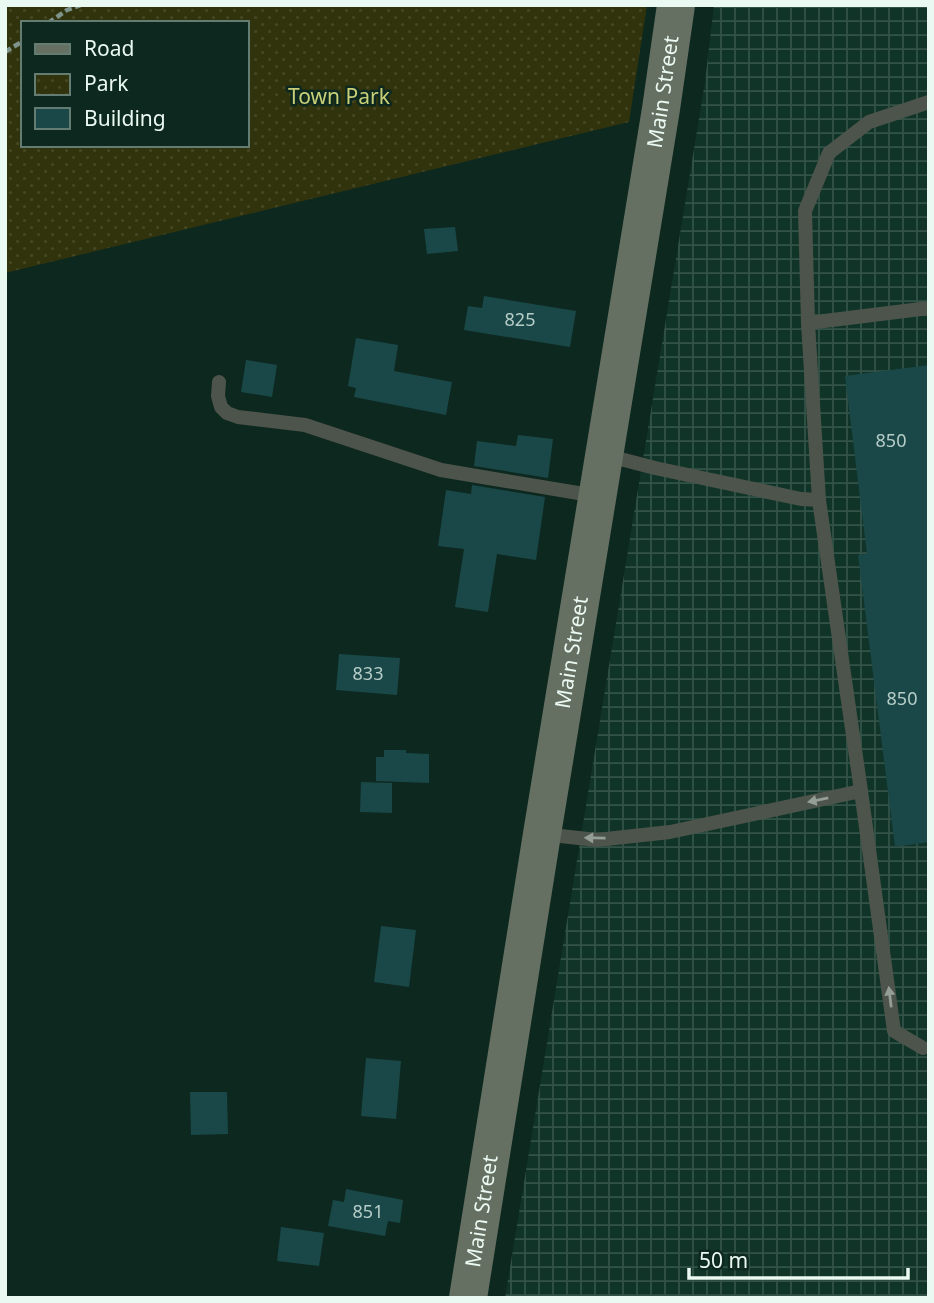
<svg xmlns="http://www.w3.org/2000/svg" width="934" height="1303" viewBox="0 0 934 1303" font-family="'Noto Sans',sans-serif">
	<style>
		.industrial { fill: url(#industrial-grid) }
		.park { fill: url(#park-dots); fill-rule: evenodd }
		.building { fill: #1a4848 }
		.lines { fill: none; stroke-linecap: round; stroke-linejoin: round }
		.path { stroke: #7e938b; stroke-width: 4.5; stroke-dasharray: 7 3.5; stroke-linecap: butt }
		.service { stroke: #4d544b; stroke-width: 14 }
		.secondary { stroke: #657062; stroke-width: 38 }
		.oneway { fill: #949e96 }
		.labels { text-anchor: middle; stroke-width: 5; stroke-linejoin: round; paint-order: stroke }
		.number-label { font-size: 18px; fill: #b6cdc8 }
		.street-label { font-size: 21px; fill: #eaf9f2; stroke: #0d281f }
		.park-label { font-size: 21px; fill: #c9cf76; stroke: #0d281f }
	</style>
	<defs>
		<pattern id="industrial-grid" width="8" height="8" patternUnits="userSpaceOnUse" patternTransform="scale(1.75)"><rect width="8" height="8" fill="#103428"/><path d="M0 4h8M4 0v8" fill="none" stroke="#335248"/></pattern>
		<pattern id="park-dots" width="8" height="8" patternUnits="userSpaceOnUse" patternTransform="scale(1.75)"><rect width="8" height="8" fill="#31330c"/><path d="M2 2h.1M6 6h.1" fill="none" stroke="#454724" stroke-width="1.8" stroke-linecap="round"/></pattern>
	</defs>
	<rect width="100%" height="100%" fill="#0d281f"/>
	<!-- industrial -->
	<polygon class="industrial" points="714,5 929,5 929,1298 505,1298 705,82"/>
	<!-- park -->
	<path class="park" d="M5,5H647L629,122L5,273ZM23,23H247V145H23Z"/>
	<!-- building -->
	<g class="building">
		<polygon points="455,227 458,251 427,254 424,229"/>
		<polygon points="484,296 576,311 570,347 464,330 468,306 482,308"/>
		<polygon points="356,338 398,345 394,371 452,382 446,415 354,397 356,388 348,386"/>
		<polygon points="246,360 277,365 272,397 241,392"/>
		<polygon points="929,365 929,842 895,847 858,555 867,554 845,376"/>
		<polygon points="518,435 553,439 548,478 474,466 477,441 516,446"/>
		<polygon points="472,485 545,497 536,560 497,554 488,612 455,607 464,549 438,546 446,490 471,494"/>
		<polygon points="339,654 400,658 397,695 336,690"/>
		<polygon points="384,750 406,750 406,753 429,754 429,783 376,781 376,757 384,757"/>
		<polygon points="361,782 392,783 392,813 360,812"/>
		<polygon points="381,926 416,930 409,987 374,982"/>
		<polygon points="366,1058 401,1061 396,1119 361,1116"/>
		<polygon points="190,1092 227,1092 228,1134 191,1135"/>
		<polygon points="346,1189 403,1200 400,1223 388,1221 385,1236 328,1226 333,1200 344,1202"/>
		<polygon points="281,1227 324,1233 319,1266 277,1261"/>
	</g>
	<g class="lines">
		<!-- path -->
		<g class="path">
			<polyline points="48,23 67,10 81,5"/>
			<polyline points="5,52 23,41"/>
		</g>
		<!-- service -->
		<g class="service">
			<polyline points="929,102 869,122 829,153 805,211 808,323 929,308"/>
			<polyline points="808,323 819,500"/>
			<polyline points="219,382 218,396 221,407 227,413 238,417 305,425 441,470 596,496"/>
			<polyline points="605,455 655,468 801,499 819,500 861,791"/>
			<polyline points="542,834 597,840 670,832 861,791 894,1031 923,1048"/>
		</g>
		<!-- secondary -->
		<path class="secondary" id="s1" d="M468,1298L542,834L661,109L676,5"/>
	</g>
	<!-- one-way arrows -->
	<defs><path id="oneway-solid" d="M-6-.8H1V-3.2L6.5 0L1 3.2V.8H-6Z" transform="scale(1.75)"/></defs>
	<g class="oneway">
		<use href="#oneway-solid" transform="translate(818 800) rotate(168)"/>
		<use href="#oneway-solid" transform="translate(595 838) rotate(-179)"/>
		<use href="#oneway-solid" transform="translate(890 997) rotate(-97)"/>
	</g>
	<g class="labels">
		<!-- number labels -->
		<g class="number-label">
			<text x="520" y="326">825</text>
			<text x="891" y="447">850</text>
			<text x="368" y="680">833</text>
			<text x="902" y="705">850</text>
			<text x="368" y="1218">851</text>
		</g>
		<!-- street labels -->
		<g class="street-label">
			<text dy="7" stroke="none"><textPath href="#s1" startOffset="1222">Main Street</textPath></text>
			<text dy="7" stroke="none"><textPath href="#s1" startOffset="654">Main Street</textPath></text>
			<text dy="7" stroke="none"><textPath href="#s1" startOffset="88">Main Street</textPath></text>
		</g>
		<!-- park labels -->
		<g class="park-label">
			<text x="339" y="104">Town Park</text>
		</g>
	</g>
	<!-- border -->
	<rect width="934" height="1303" fill="none" stroke="#eaf9f2" stroke-width="14"/>
	<!-- legend -->
	<rect x="21" y="21" width="228" height="126" fill="#0d281f" stroke="#657c73" stroke-width="2"/>
	<rect x="35" y="44" width="35" height="10" fill="#657062" stroke="#657c73" stroke-width="2"/>
	<text x="84" y="56" font-size="21" fill="#eaf9f2">Road</text>
	<rect x="35" y="74" width="35" height="21" fill="url(#park-dots)" stroke="#657c73" stroke-width="2"/>
	<text x="84" y="91" font-size="21" fill="#eaf9f2">Park</text>
	<rect x="35" y="108" width="35" height="21" fill="#1a4848" stroke="#657c73" stroke-width="2"/>
	<text x="84" y="126" font-size="21" fill="#eaf9f2">Building</text>
	<!-- scale -->
	<path d="M689 1268v10h219v-10" fill="none" stroke="#eaf9f2" stroke-width="3.5"/>
	<text x="699" y="1268" font-size="21" fill="#eaf9f2" stroke="#0d281f" stroke-width="5" paint-order="stroke">50 m</text>
</svg>
